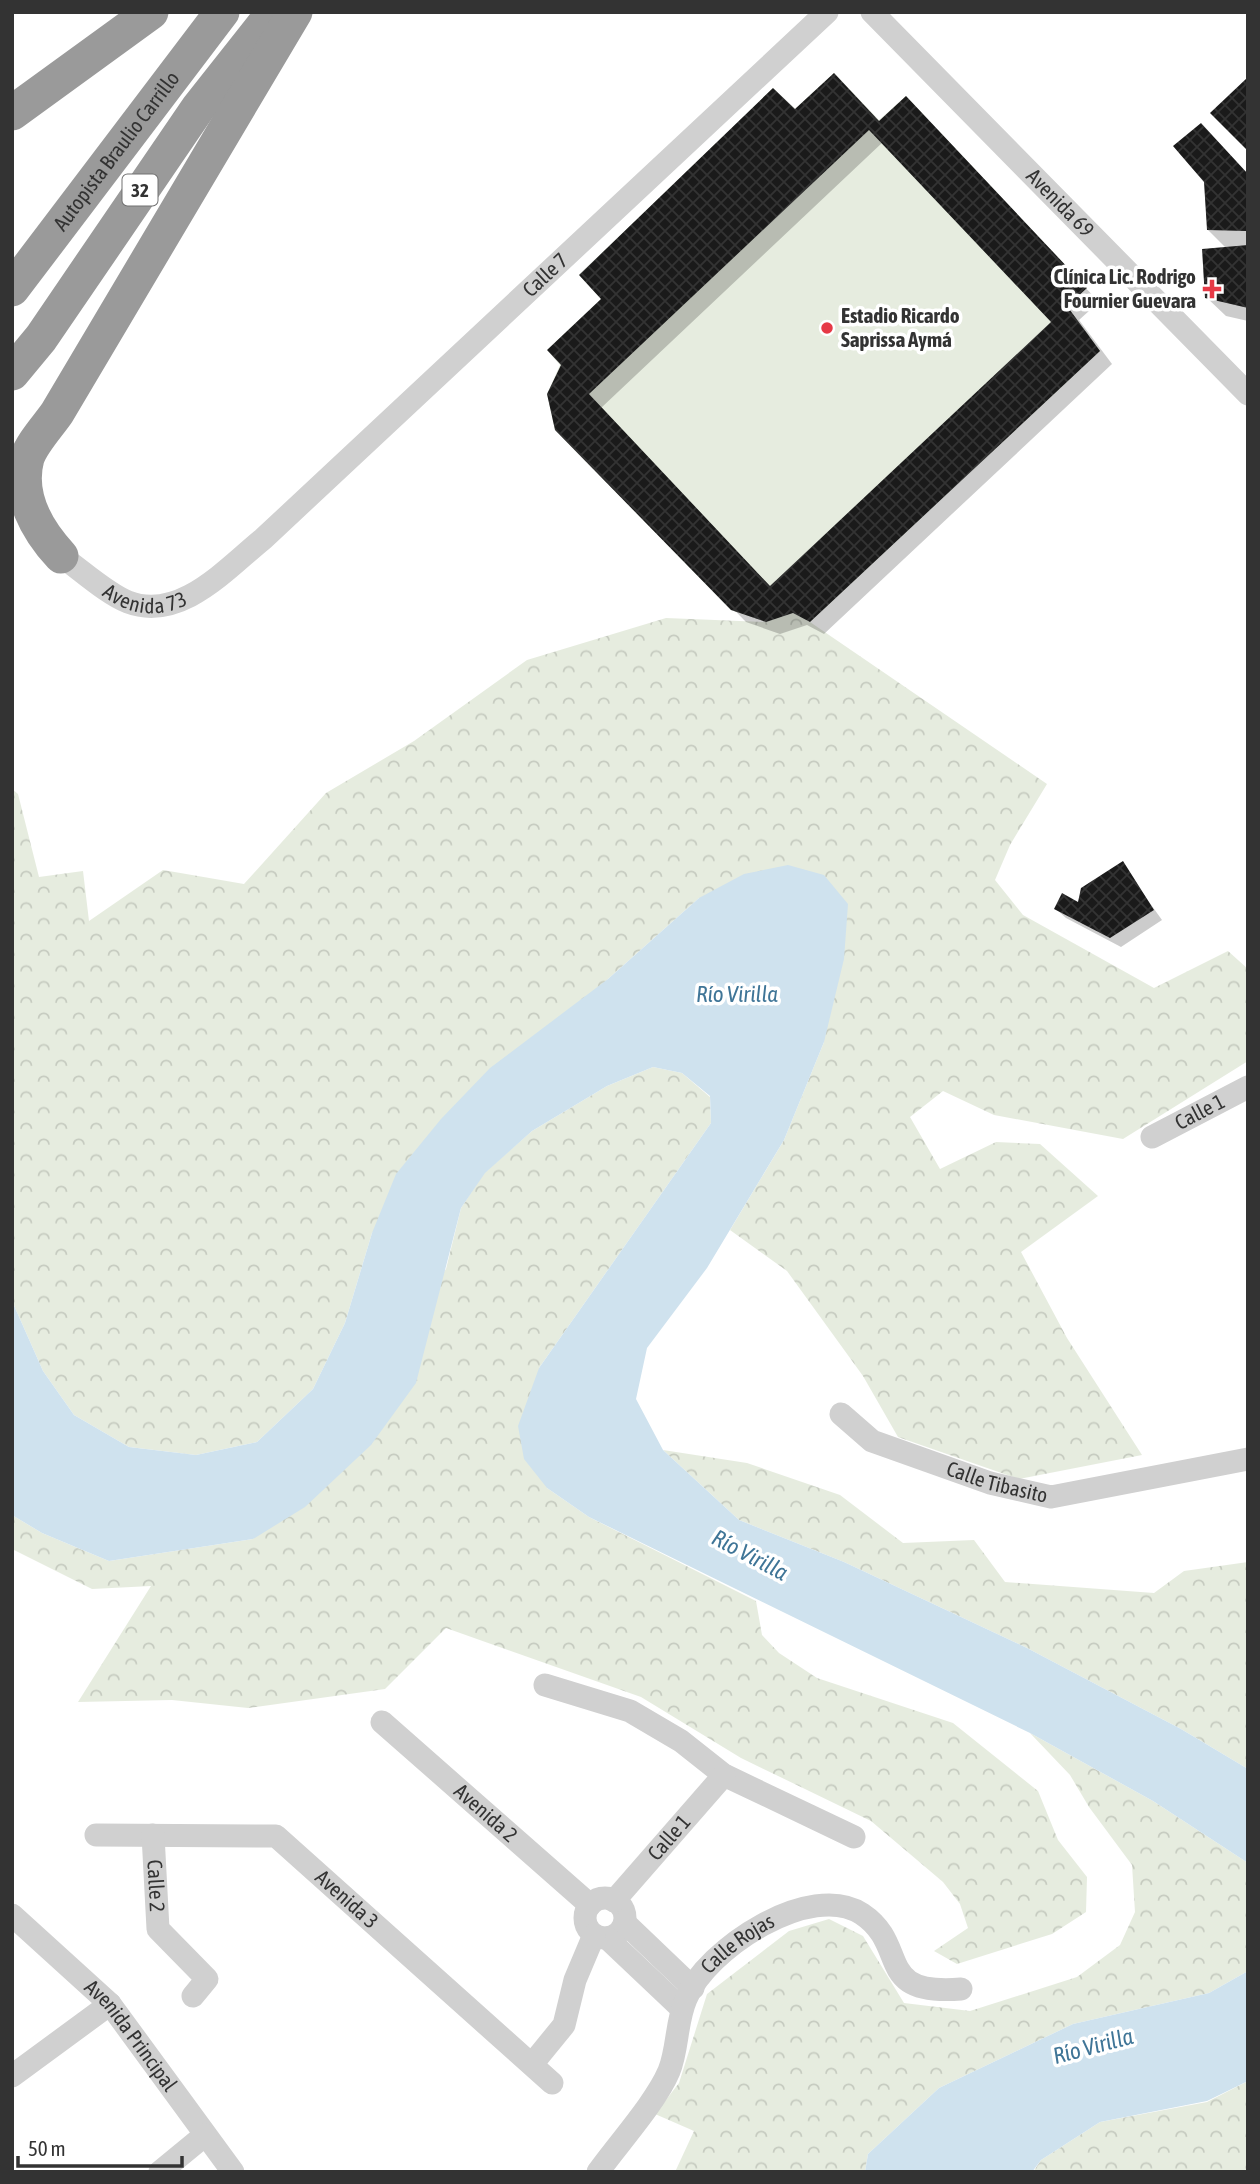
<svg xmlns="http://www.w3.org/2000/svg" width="1260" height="2184" viewBox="0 0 1260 2184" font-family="'Asap Condensed',sans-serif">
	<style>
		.forest { fill: url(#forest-crowns) }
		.pitch { fill: #e6ecdf }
		.water { fill: #cfe2ee }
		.shadow { fill: #0003; fill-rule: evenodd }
		.building { fill: url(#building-cross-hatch); fill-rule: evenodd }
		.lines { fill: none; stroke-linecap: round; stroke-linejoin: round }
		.minor { stroke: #d0d0d0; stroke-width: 23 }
		.highway { stroke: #9a9a9a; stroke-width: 35 }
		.poi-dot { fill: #e63946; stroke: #fff; stroke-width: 2.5 }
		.labels { text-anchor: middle; stroke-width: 7; stroke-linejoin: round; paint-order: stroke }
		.shield { fill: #fff; stroke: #707070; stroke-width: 2 }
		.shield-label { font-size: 19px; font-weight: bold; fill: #333 }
		.street-label { font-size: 21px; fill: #333; stroke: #fff }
		.poi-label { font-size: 21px; font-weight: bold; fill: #333; stroke: #fff; text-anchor: end }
		.water-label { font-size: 23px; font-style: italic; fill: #3f7597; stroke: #fff }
	</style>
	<defs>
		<pattern id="forest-crowns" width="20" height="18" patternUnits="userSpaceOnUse" patternTransform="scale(1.75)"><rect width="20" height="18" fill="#e6ecdf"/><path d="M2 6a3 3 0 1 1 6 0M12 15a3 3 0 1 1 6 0" fill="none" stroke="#c6cbc0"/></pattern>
		<pattern id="building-cross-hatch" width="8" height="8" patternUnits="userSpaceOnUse" patternTransform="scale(1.75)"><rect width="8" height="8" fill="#1a1a1a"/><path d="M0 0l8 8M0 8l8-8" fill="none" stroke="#333"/></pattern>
	</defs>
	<rect width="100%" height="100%" fill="#fff"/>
	<!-- forest -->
	<g class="forest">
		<polygon points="793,613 810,622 1047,784 1010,845 995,880 1023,915 1154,988 1228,951 1248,969 1248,1061 1123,1139 994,1115 943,1091 910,1117 940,1169 996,1142 1040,1144 1098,1196 1021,1252 1067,1338 1142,1455 1019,1479 898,1437 863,1376 787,1271 730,1230 784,1140 824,1042 699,898 608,979 372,1233 345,1323 313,1389 257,1442 196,1455 129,1447 74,1415 43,1371 12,1301 12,789 18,794 39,877 83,871 89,921 163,870 244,884 326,793 414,741 527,660 666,618 766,622"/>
		<polygon points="653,1067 682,1073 710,1097 711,1123 539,1368 547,1488 589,1517 756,1601 762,1635 779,1653 817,1678 953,1723 1038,1791 1058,1840 1087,1877 1086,1912 1052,1934 957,1964 934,1951 968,1928 960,1904 943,1882 871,1821 741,1758 641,1697 446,1628 385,1689 248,1708 172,1700 78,1702 151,1586 92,1589 12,1549 12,1515 42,1533 109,1561 253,1539 446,1269 461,1208 484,1173 532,1131 607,1086"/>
		<polygon points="663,1450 747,1463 840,1495 903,1543 974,1540 1005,1582 1154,1593 1184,1571 1248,1562 1248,1769 1181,1729 1027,1648 844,1562 739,1520"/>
		<polygon points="1030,1733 1153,1801 1248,1863 1248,1971 1209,1993 1073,2024 939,2088 868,2154 865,2172 675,2172 694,2131 655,2114 679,2083 707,1994 789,1931 829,1919 863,1936 904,2003 970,2011 1077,1977 1120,1945 1135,1912 1132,1865 1089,1807 1070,1775"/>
		<polygon points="1248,2081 1248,2172 1033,2172 1041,2160 1100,2122 1207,2102"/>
	</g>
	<!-- pitch -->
	<polygon class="pitch" points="834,73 879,120 906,96 1087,288 1067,306 1100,351 810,622 793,613 766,622 731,610 555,430 547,394 560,365 547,350 601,299 579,275 773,88 795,109"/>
	<!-- water -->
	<g class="water">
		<polygon points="788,865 824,875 848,904 844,959 824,1042 784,1140 707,1268 647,1348 636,1399 663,1450 739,1520 844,1562 1027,1648 1181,1729 1248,1769 1248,1863 1153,1801 1030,1733 589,1517 547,1488 524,1459 518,1426 539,1368 711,1123 710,1096 682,1073 653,1067 607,1086 532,1131 485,1173 461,1208 416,1383 371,1445 305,1507 253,1539 109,1561 42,1533 12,1515 12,1301 43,1371 74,1415 129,1447 196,1455 257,1442 313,1389 345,1323 372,1233 396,1174 441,1119 490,1068 608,979 699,898 744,874"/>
		<polygon points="1248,1971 1248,2081 1207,2101 1100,2122 1041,2160 1032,2172 865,2172 868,2154 939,2088 1073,2024 1209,1993"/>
	</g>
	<!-- shadow -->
	<g class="shadow">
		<path d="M918,111L1099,302L1079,320L1112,364L824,634L807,625L780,634L746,622L557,429L795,112L880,123ZM883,142L1053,322L770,588L601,408Z"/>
		<polygon points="1248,175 1248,321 1226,316 1206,297 1227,249 1208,230"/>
		<polygon points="1122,864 1162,920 1121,947 1066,918 1056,909 1080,905"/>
	</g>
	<!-- building -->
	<g class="building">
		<path d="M834,73L879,121L906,96L1087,288L1067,306L1100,351L810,622L793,613L766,622L731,610L555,430L547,394L561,365L547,350L601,299L579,275L773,88L795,109ZM869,130L1051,322L770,586L589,394Z"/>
		<polygon points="1247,78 1248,80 1248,151 1210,113"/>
		<polygon points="1201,123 1248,174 1246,231 1207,230 1204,182 1173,146"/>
		<polygon points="1248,245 1248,308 1205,298 1202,249"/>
		<polygon points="1123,861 1154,910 1110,938 1054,909 1062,893 1078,902 1081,888"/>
	</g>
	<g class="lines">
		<!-- minor -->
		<g class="minor">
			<path id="s1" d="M872,12L1248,394"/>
			<path id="s2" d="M61,556C80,569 107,594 128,602C180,622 226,569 263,539L827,12"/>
			<path id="s3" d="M1152,1137L1248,1087"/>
			<path id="s4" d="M841,1414L872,1441L990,1483L1051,1497L1248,1459"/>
			<polyline points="545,1685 630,1711 681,1741 724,1775 854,1837"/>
			<path id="s5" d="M382,1722L590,1905"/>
			<path id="s6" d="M96,1835L276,1836L552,2083"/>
			<path id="s7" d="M153,1835L158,1929L207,1979L193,1996"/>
			<circle cx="605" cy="1918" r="20"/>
			<path id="s8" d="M614,1901L724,1775"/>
			<path id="s9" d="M12,1915L110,2004L233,2172"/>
			<polyline points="625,1923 693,1988"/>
			<polyline points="607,1938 682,2009"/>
			<polyline points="533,2063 564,2025 575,1980 594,1935"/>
			<polyline points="12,2076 110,2004"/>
			<polyline points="160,2172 205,2135"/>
			<path id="s10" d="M598,2172C618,2144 656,2102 669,2071C678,2049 676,2022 686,1999C706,1949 811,1880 862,1914C910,1946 873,1996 961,1989"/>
		</g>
		<!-- highway -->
		<g class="highway">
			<polyline points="12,113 151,12"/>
			<path id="s11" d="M12,289L222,12"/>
			<polyline points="12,373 41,338 198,108 274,12"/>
			<path d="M61,556C37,530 17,495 27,458C32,443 48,426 57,413L295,12"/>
		</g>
	</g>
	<!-- markers -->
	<g class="poi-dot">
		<path d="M1208.5 278.5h7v7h7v7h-7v7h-7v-7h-7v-7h7z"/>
		<circle cx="827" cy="328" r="7"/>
	</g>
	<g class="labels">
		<!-- shield labels -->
		<rect class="shield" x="122.5" y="174.5" width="35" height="31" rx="5"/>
		<g class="shield-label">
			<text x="140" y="197">32</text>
		</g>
		<!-- street labels -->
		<g class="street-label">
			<text dy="7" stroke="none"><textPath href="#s11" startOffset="173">Autopista Braulio Carrillo</textPath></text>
			<text dy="7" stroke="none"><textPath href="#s1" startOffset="268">Avenida 69</textPath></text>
			<text dy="7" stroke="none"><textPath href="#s2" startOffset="625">Calle 7</textPath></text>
			<text dy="7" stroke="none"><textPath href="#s2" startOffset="98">Avenida 73</textPath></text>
			<text dy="7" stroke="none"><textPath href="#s3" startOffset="54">Calle 1</textPath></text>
			<text dy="7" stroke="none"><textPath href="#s4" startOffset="173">Calle Tibasito</textPath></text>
			<text dy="7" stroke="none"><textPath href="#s5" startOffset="138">Avenida 2</textPath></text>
			<text dy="7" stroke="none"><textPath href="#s8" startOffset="84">Calle 1</textPath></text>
			<text dy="7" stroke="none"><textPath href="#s7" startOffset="51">Calle 2</textPath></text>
			<text dy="7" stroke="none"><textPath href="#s6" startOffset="275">Avenida 3</textPath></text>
			<text dy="7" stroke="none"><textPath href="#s10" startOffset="275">Calle Rojas</textPath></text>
			<text dy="7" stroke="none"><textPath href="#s9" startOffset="170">Avenida Principal</textPath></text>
		</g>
		<!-- poi labels -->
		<g class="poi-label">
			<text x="1196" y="284">Clínica Lic. Rodrigo<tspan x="1196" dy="24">Fournier Guevara</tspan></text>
			<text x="841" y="323" text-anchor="start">Estadio Ricardo<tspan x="841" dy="24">Saprissa Aymá</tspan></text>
		</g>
		<!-- water labels -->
		<g class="water-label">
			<text x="737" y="1002">Río Virilla</text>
			<text transform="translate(750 1555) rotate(28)" y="8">Río Virilla</text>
			<text transform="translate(1093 2046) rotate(-15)" y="8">Río Virilla</text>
		</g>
	</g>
	<!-- border -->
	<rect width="1260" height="2184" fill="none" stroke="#333333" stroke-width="28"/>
	<!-- scale -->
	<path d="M18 2156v10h164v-10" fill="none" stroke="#333333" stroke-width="3.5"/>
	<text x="28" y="2156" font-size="21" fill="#333333" stroke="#ffffff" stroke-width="5" paint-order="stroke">50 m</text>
</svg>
